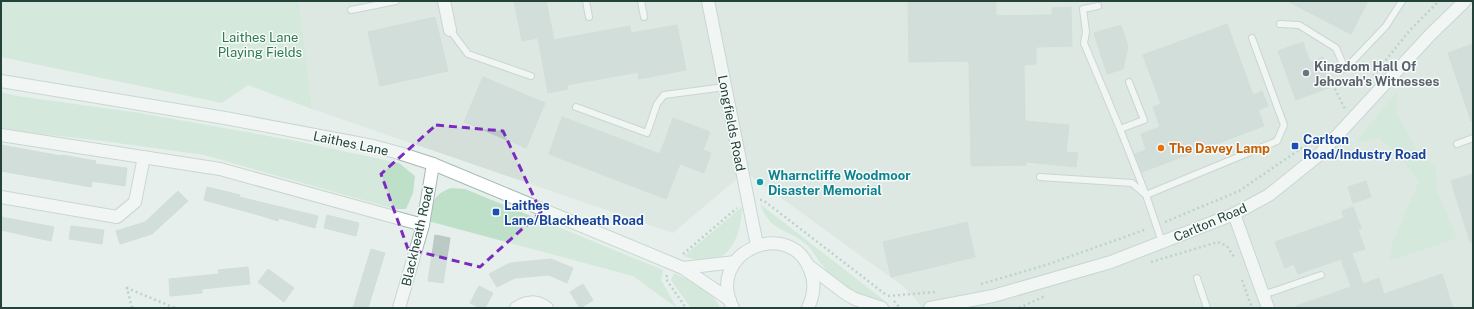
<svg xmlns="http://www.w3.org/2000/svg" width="1474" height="309" viewBox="0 0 1474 309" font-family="'Public Sans',sans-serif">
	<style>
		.built { fill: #d4dfda }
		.green { fill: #bfe0c8 }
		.building { fill: #bbcac4; stroke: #b8c9c2 }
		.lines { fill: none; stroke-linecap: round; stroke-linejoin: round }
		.service-casing { stroke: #a8b8b2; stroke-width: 8 }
		.minor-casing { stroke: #a8b8b2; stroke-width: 14 }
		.tertiary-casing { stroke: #a8b8b2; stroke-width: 14 }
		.secondary-casing { stroke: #a4bbb3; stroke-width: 14 }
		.path { stroke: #86b3a5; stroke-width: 2.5; stroke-dasharray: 2 3; stroke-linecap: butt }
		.service { stroke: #fff; stroke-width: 6 }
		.minor { stroke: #fff; stroke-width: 12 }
		.tertiary { stroke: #fff; stroke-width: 12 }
		.secondary { stroke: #fff; stroke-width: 12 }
		.marked { fill: none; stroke: #7b2cbf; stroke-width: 3; stroke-dasharray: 8 5; stroke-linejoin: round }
		.worship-dot { fill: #6b7280; stroke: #f7fbf9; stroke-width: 1.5 }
		.transit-dot { fill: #1a4fb4; stroke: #f7fbf9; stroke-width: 1.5 }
		.food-dot { fill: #e8710a; stroke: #f7fbf9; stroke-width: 1.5 }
		.culture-dot { fill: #0f9aa8; stroke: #f7fbf9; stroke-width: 1.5 }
		.labels { text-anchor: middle; stroke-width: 3; stroke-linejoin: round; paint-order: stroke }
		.park-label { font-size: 13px; fill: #2d7a4b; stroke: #f7fbf9 }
		.worship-label { font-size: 13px; font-weight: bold; fill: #5b616d; stroke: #f7fbf9; text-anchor: start }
		.street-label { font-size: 13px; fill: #24423a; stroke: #f7fbf9 }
		.transit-label { font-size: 13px; font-weight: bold; fill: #164399; stroke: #f7fbf9; text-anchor: start }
		.food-label { font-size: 13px; font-weight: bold; fill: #c56008; stroke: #f7fbf9; text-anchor: start }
		.culture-label { font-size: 13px; font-weight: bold; fill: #0d838f; stroke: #f7fbf9; text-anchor: start }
	</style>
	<rect width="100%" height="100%" fill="#e6efeb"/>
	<!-- built -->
	<polygon class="built" points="299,1 1462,1 1473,10 1473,308 923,308 904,287 745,172 673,233 312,109"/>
	<!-- green -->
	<g class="green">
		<polygon points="1,1 299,1 312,109 248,85 222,103 1,57"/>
		<polygon points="1,92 17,96 140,113 296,141 399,163 415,176 413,193 406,209 395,209 204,155 103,141 16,131 1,127"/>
		<polygon points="1397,92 1397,114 1417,150 1436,168 1437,191 1457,238 1389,261 1392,244 1419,181 1400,158 1380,138 1355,143"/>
		<path d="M451,188L465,189L663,270L661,280L677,308L633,276L428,221C433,203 432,195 451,188Z"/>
		<path d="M760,204L885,301C859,296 838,287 823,266C817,259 813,250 806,244C785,227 771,233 760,204Z"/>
		<path d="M742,207C742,230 732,263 702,261C696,260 690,258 684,256Z"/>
		<path d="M674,273C692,282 712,289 720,308H691L671,280Z"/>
	</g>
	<!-- building -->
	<g class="building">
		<polygon points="514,1 546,1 554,40 630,26 631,33 677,25 686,70 639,79 638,72 567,85 568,89 548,93 538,38 522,41"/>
		<polygon points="908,1 996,1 996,16 1052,15 1052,8 1071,7 1072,46 1036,47 1036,64 1024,65 1025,121 1069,125 1066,152 1078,153 1076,167 1026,162 1026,165 971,166 969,61 909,62"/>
		<polygon points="1287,1 1368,1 1351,34"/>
		<polygon points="435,17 448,71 380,86 368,32"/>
		<polygon points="1227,24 1253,95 1262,91 1268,106 1258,110 1264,126 1142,172 1135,154 1146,150 1141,134 1160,127 1153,107 1161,104 1143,55"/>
		<polygon points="1121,25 1128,47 1123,69 1107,74 1094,33"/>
		<polygon points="1303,42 1310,62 1323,57 1327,68 1324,69 1331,87 1296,100 1278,51"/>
		<polygon points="1473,44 1473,120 1471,121 1448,53"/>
		<polygon points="483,77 545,103 526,148 464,122"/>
		<polygon points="562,117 660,154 673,118 710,132 703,150 711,153 704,173 680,164 666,199 549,154"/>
		<polygon points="1,145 61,156 62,155 96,161 95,164 127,168 125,186 92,181 91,187 1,171"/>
		<polygon points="1473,174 1473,242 1470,242 1451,181"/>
		<polygon points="1366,181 1371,197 1353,203 1348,187"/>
		<polygon points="207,187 240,195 239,197 318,216 315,228 279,218 278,221 262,216 204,200"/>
		<polygon points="178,191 188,201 152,234 120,244 116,231 145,222"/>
		<polygon points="1353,207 1361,228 1358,230 1365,249 1352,253 1363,284 1379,278 1384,294 1442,274 1453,308 1296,308 1296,306 1351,287 1341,259 1298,274 1294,264 1285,268 1275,242 1344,218 1342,211"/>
		<polygon points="327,215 359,223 356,236 324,228"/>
		<polygon points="1,217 54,227 51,241 1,230"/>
		<polygon points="967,222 975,257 891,277 883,242"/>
		<polygon points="71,226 104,230 102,244 69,239"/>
		<polygon points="435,235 450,238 443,283 428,281"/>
		<polygon points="371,249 385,253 375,285 368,308 353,308"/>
		<polygon points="551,259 573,268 567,283 549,275 515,278 497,287 489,274 510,263"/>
		<polygon points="248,267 250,284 202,289 202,293 170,296 169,279 219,274 218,270"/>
		<polygon points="268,269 294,288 284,302 258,282"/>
		<polygon points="583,284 593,300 580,308 570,292"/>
		<polygon points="479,286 493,293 485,308 480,308 470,303"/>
	</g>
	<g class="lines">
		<!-- service casing -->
		<g class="service-casing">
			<g id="service">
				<polyline points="586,1 589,17"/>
				<polyline points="641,1 644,17"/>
				<polyline points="1098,6 1083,9 1086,32 1084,43 1120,129"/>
				<polyline points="351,10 396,1"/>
				<polyline points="1280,24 1299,25 1336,48 1345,69 1386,26 1402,1"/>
				<polyline points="450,30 468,54 531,76"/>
				<polyline points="1129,82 1144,120 1120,129 1146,195 1162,242"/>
				<polyline points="576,107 647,133 657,104 664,95 725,87"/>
				<polyline points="1457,144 1473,138"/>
				<polyline points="1040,177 1132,183 1146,195 1277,141 1284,125 1252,38"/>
				<polyline points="1197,278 1207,308"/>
				<polyline points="1263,295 1321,275"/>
			</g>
		</g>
		<!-- minor casing -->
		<g class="minor-casing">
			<g id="minor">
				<polyline points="444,1 450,30"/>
				<polyline points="708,1 757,245"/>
				<polyline points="1,135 220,169 423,225"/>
				<polyline points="1,197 117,217 135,202 144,157"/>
				<polyline points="399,308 423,225 433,164"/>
				<path d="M516,308C526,301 537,300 547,308"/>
			</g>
		</g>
		<!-- tertiary casing -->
		<g class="tertiary-casing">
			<polyline id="tertiary" points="1234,214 1268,308"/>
		</g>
		<!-- secondary casing -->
		<g class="secondary-casing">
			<g id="secondary">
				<polyline points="1,81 225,118 373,146 399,153 433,164 510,196 683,268 730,300"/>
				<polyline points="809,266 846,294 855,299 882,308"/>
				<polyline points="683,268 735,262"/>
				<path d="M733,308C704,252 790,216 810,270C816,283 814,295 808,308"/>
				<polyline points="930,308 993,296 1111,262 1234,214 1269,195 1320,154 1430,35 1465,1"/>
			</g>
		</g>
		<!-- path -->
		<g class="path">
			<polyline points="1373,76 1410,30 1439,1"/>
			<polyline points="1327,77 1329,77 1345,109"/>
			<polyline points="760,200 763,200 885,294"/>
			<polyline points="1165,222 1239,191 1312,141"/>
			<polyline points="683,254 737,208"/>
			<polyline points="1151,262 1218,242 1227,246 1234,257"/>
			<polyline points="667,275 666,279 686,308"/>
			<polyline points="1242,280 1252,308"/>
			<polyline points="981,284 1046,265 1147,229"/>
			<polyline points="888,296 935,292"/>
			<polyline points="894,301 900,308"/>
			<polyline points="132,308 127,288 175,308"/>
			<polyline points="1019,308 1045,296"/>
		</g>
		<!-- service -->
		<use href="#service" class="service"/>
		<!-- minor -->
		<use href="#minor" class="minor"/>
		<!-- tertiary -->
		<use href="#tertiary" class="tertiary"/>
		<!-- secondary -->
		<use href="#secondary" class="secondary"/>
	</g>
	<!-- marked area -->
	<path d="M0 0H1474V309H0ZM436,125L503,131L541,212L480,267L408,249L381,174Z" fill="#e6efeb" fill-opacity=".55" fill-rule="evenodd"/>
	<path class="marked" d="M436,125L503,131L541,212L480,267L408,249L381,174Z"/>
	<!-- markers -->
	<circle class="worship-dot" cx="1306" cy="73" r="4"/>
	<g class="transit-dot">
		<rect x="1291" y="142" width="8" height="8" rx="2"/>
		<rect x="492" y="208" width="8" height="8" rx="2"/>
	</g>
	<circle class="food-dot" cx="1161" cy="148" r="4"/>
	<circle class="culture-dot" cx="760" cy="182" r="4"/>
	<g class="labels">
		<!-- park labels -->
		<g class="park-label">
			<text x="260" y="42">Laithes Lane<tspan x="260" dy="15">Playing Fields</tspan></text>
		</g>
		<!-- worship labels -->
		<g class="worship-label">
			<text x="1314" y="71">Kingdom Hall Of<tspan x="1314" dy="15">Jehovah's Witnesses</tspan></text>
		</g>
		<!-- street labels -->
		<g class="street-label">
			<text transform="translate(732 123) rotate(79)" y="5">Longfields Road</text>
			<text transform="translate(351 143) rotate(12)" y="5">Laithes Lane</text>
			<text transform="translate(1210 222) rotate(-23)" y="5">Carlton Road</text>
			<text transform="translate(417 236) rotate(-77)" y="5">Blackheath Road</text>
		</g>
		<!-- transit labels -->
		<g class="transit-label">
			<text x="1303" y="144">Carlton<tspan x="1303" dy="15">Road/Industry Road</tspan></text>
			<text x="504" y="210">Laithes<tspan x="504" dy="15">Lane/Blackheath Road</tspan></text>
		</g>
		<!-- food labels -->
		<g class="food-label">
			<text x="1169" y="153">The Davey Lamp</text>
		</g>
		<!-- culture labels -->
		<g class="culture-label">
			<text x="768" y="180">Wharncliffe Woodmoor<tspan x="768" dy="15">Disaster Memorial</tspan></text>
		</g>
	</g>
	<!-- border -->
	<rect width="1474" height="309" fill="none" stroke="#24423a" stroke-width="4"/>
</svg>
